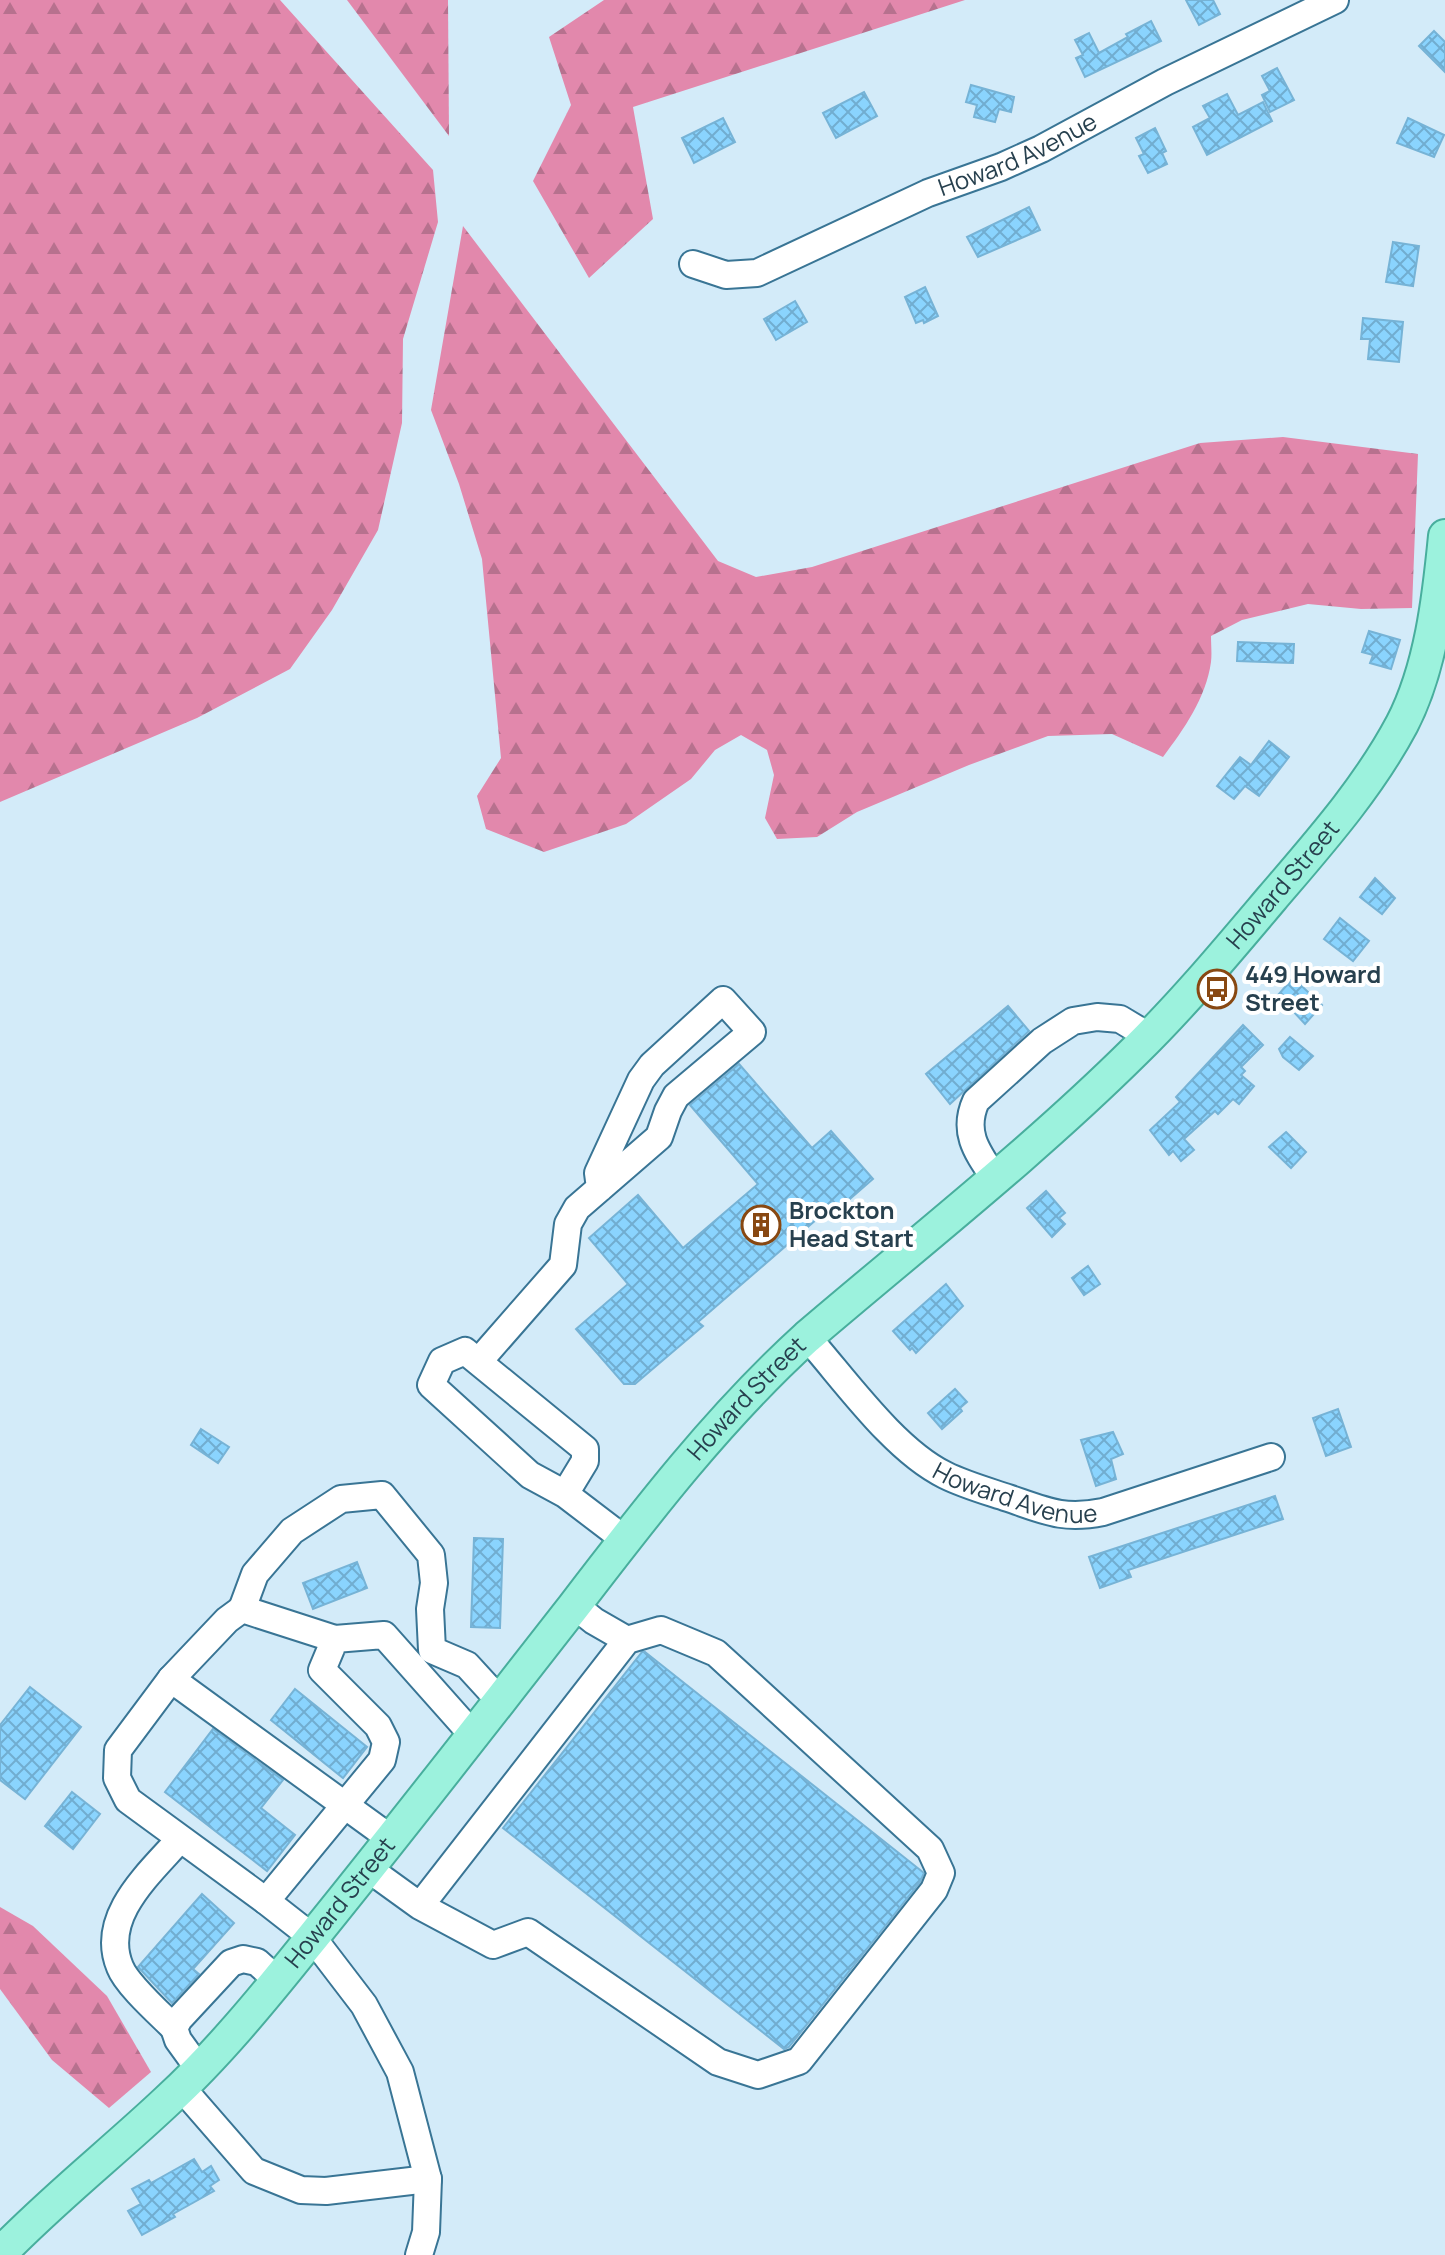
<svg xmlns="http://www.w3.org/2000/svg" width="1445" height="2255" viewBox="0 0 1445 2255" font-family="Manrope,sans-serif">
	<style>
		.forest { fill: url(#forest-firs) }
		.building { fill: url(#building-cross-hatch); stroke: #76b3d6; stroke-width: 2 }
		.lines { fill: none; stroke-linecap: round; stroke-linejoin: round }
		.minor-casing { stroke: #397595; stroke-width: 30 }
		.major-casing { stroke: #48ae9d; stroke-width: 36 }
		.minor { stroke: #fff; stroke-width: 26 }
		.major { stroke: #9cf2dd; stroke-width: 32 }
		.labels { text-anchor: middle; stroke-width: 8; stroke-linejoin: round; paint-order: stroke }
		.street-label { font-size: 24px; fill: #27404e; stroke: #fff }
		.poi-label { font-size: 24px; font-weight: bold; fill: #27404e; stroke: #fff; text-anchor: start }
	</style>
	<defs>
		<pattern id="forest-firs" width="22" height="20" patternUnits="userSpaceOnUse" patternTransform="scale(2)"><rect width="22" height="20" fill="#e288ac"/><path d="M5 1l3.5 6h-7zM16 11l3.5 6h-7z" fill="#b7718e"/></pattern>
		<pattern id="building-cross-hatch" width="8" height="8" patternUnits="userSpaceOnUse" patternTransform="scale(2)"><rect width="8" height="8" fill="#8ad4fe"/><path d="M0 0l8 8M0 8l8-8" fill="none" stroke="#71add0"/></pattern>
	</defs>
	<rect width="100%" height="100%" fill="#d3ebf9"/>
	<!-- forest -->
	<g class="forest">
		<polygon points="0,0 280,0 433,170 438,222 403,339 402,423 378,530 332,610 290,669 197,718 0,802"/>
		<polygon points="347,0 448,0 449,136"/>
		<polygon points="604,0 965,0 633,107 653,219 589,278 533,181 571,105 549,37"/>
		<path d="M463,226L718,561L756,577L812,567L1200,443L1283,437L1418,454L1412,608L1361,609L1308,604L1242,620L1211,636C1211,644 1212,654 1211,662C1206,698 1184,729 1163,757L1112,734L1048,736L969,765L857,812L817,837L777,839L765,818L774,775L767,750L741,735L715,750L691,779L626,824L544,852L486,829L477,796L501,758L482,559L459,484L431,410Z"/>
		<polygon points="0,1907 33,1926 107,1996 151,2072 109,2108 52,2060 0,1989"/>
	</g>
	<!-- building -->
	<g class="building">
		<polygon points="1186,0 1213,0 1220,14 1199,25"/>
		<polygon points="1151,21 1161,41 1085,77 1076,58 1083,55 1075,40 1089,33 1099,53 1128,37 1126,34"/>
		<polygon points="1434,31 1445,42 1445,72 1419,46"/>
		<polygon points="1277,68 1294,100 1270,112 1262,95 1270,91 1262,76"/>
		<polygon points="971,85 1014,97 1011,112 999,109 995,122 974,117 977,105 966,102"/>
		<polygon points="864,92 877,116 836,138 823,113"/>
		<polygon points="1227,94 1238,115 1263,102 1272,121 1207,155 1193,127 1210,118 1203,106"/>
		<polygon points="723,118 735,142 694,163 682,138"/>
		<polygon points="1408,118 1444,135 1434,157 1397,143"/>
		<polygon points="1155,128 1166,151 1162,153 1167,164 1148,173 1139,156 1144,154 1136,138"/>
		<polygon points="1029,207 1040,230 978,257 967,237"/>
		<polygon points="1393,242 1419,246 1413,286 1386,282"/>
		<polygon points="925,287 938,316 924,323 923,320 916,323 905,297"/>
		<polygon points="795,301 807,322 776,340 764,319"/>
		<polygon points="1363,318 1403,322 1399,362 1368,359 1370,339 1361,339"/>
		<polygon points="1369,631 1400,640 1391,669 1370,663 1373,655 1362,652"/>
		<polygon points="1238,642 1294,644 1293,663 1237,661"/>
		<polygon points="1269,741 1289,757 1259,796 1245,786 1234,799 1217,786 1240,757 1251,765"/>
		<polygon points="1375,878 1395,898 1382,914 1360,897"/>
		<polygon points="1340,918 1369,941 1353,961 1324,939"/>
		<polygon points="1293,978 1322,1005 1305,1024 1278,995"/>
		<polygon points="1008,1006 1029,1031 950,1104 926,1074"/>
		<polygon points="1243,1025 1263,1045 1241,1067 1245,1071 1241,1075 1254,1086 1239,1104 1233,1099 1218,1114 1215,1111 1184,1139 1194,1150 1181,1161 1173,1151 1169,1155 1150,1130 1180,1102 1176,1097"/>
		<polygon points="1290,1037 1313,1056 1299,1070 1283,1057 1279,1049"/>
		<polygon points="739,1064 812,1148 831,1131 873,1179 836,1211 832,1206 698,1322 703,1326 635,1384 624,1384 576,1329 628,1284 589,1238 638,1195 683,1248 758,1184 690,1105"/>
		<polygon points="1286,1132 1306,1152 1291,1168 1269,1147"/>
		<polygon points="1046,1191 1065,1213 1059,1218 1065,1224 1052,1237 1027,1208"/>
		<polygon points="1088,1266 1100,1284 1084,1295 1072,1278"/>
		<polygon points="946,1284 963,1306 916,1353 912,1348 910,1350 893,1331"/>
		<polygon points="955,1389 967,1402 960,1408 962,1411 942,1429 928,1413"/>
		<polygon points="1338,1409 1351,1447 1326,1456 1313,1418"/>
		<polygon points="201,1429 229,1447 218,1463 191,1445"/>
		<polygon points="1113,1432 1123,1454 1111,1459 1116,1479 1096,1486 1081,1440"/>
		<polygon points="1275,1496 1283,1519 1128,1570 1131,1577 1100,1588 1089,1557"/>
		<polygon points="474,1538 503,1539 500,1628 471,1627"/>
		<polygon points="357,1562 367,1588 313,1609 303,1583"/>
		<polygon points="642,1652 645,1652 924,1873 920,1882 789,2047 784,2049 503,1828"/>
		<polygon points="30,1687 81,1727 25,1799 0,1780 0,1725"/>
		<polygon points="295,1689 367,1747 343,1778 271,1720"/>
		<polygon points="213,1729 283,1780 261,1808 295,1835 267,1871 165,1792"/>
		<polygon points="72,1792 100,1814 73,1849 45,1826"/>
		<polygon points="202,1894 234,1923 193,1969 199,1974 172,2003 138,1967"/>
		<polygon points="194,2159 202,2172 211,2166 219,2180 210,2186 214,2191 173,2214 175,2217 142,2235 128,2211 141,2204 132,2189 149,2180 151,2183"/>
	</g>
	<g class="lines">
		<!-- minor casing -->
		<g class="minor-casing">
			<g id="minor">
				<path id="s1" d="M693,264L726,275L757,273L928,193L1001,167L1041,149L1165,82L1335,0"/>
				<path d="M994,1177C977,1152 962,1132 976,1101L1042,1041L1073,1021L1097,1017L1120,1019L1150,1037"/>
				<path id="s2" d="M807,1337C845,1380 894,1450 945,1475C965,1485 987,1491 1008,1498C1046,1511 1063,1520 1103,1512L1271,1457"/>
				<polyline points="479,1361 563,1265 568,1224 577,1208 659,1137 668,1111 676,1096 752,1032 723,1000 652,1065 641,1080 598,1173 600,1188"/>
				<polyline points="565,1494 585,1461 585,1449 465,1351 442,1361 431,1385 530,1475 565,1494 624,1539"/>
				<polyline points="574,1605 594,1621 627,1640"/>
				<polyline points="242,1609 255,1574 292,1531 341,1499 382,1495 431,1555 434,1583 430,1609 432,1650 467,1665 499,1700"/>
				<polyline points="171,1679 390,1838"/>
				<polyline points="366,1867 420,1906 493,1945 528,1932 718,2062 758,2075 799,2061 934,1890 941,1873 930,1849 716,1653 661,1630 627,1640 420,1906"/>
				<polyline points="266,1901 128,1800 117,1778 118,1750 171,1679 227,1620 242,1609 335,1639"/>
				<path d="M174,2028C160,2014 127,1985 120,1967C99,1917 149,1874 179,1840"/>
				<polyline points="199,2069 178,2040 174,2028 179,2019 231,1963 243,1959 257,1962 277,1980"/>
				<polyline points="181,2087 254,2171 301,2190 326,2191 428,2179"/>
				<polyline points="419,2255 426,2232 428,2179 400,2072 364,2005 312,1937 266,1901 382,1760 386,1742 378,1726 322,1670 335,1639 384,1635 472,1734"/>
			</g>
		</g>
		<!-- major casing -->
		<g class="major-casing">
			<g id="major">
				<path id="s3" d="M0,2254C53,2199 113,2152 168,2100C216,2056 262,2000 303,1949C395,1836 484,1721 574,1606C646,1512 719,1417 807,1337C917,1243 1032,1153 1135,1051C1184,1003 1228,950 1272,898C1319,843 1368,788 1402,724C1431,668 1439,598 1445,536"/>
			</g>
		</g>
		<!-- minor -->
		<use href="#minor" class="minor"/>
		<!-- major -->
		<use href="#major" class="major"/>
	</g>
	<!-- icons -->
	<defs>
		<g id="bus-ring" transform="scale(2)"><circle r="9.5" fill="#fff" stroke="#884812" stroke-width="1.5"/><path d="M-5-6H5V4H4V6H2V4H-2V6H-4V4H-5ZM-3.5-4V0h7V-4ZM-3.5 1.2v1.5H-2V1.2ZM2 1.2v1.5H3.5V1.2Z" fill="#884812"/></g>
		<g id="building-ring" transform="scale(2)"><circle r="9.5" fill="#fff" stroke="#884812" stroke-width="1.5"/><path d="M-4-6H4V6H1V3H-1V6H-4ZM-2.5-4.3h1.7v1.8h-1.7ZM.8-4.3h1.7v1.8H.8ZM-2.5-1h1.7V.8h-1.7ZM.8-1h1.7V.8H.8Z" fill="#884812"/></g>
	</defs>
	<g fill-rule="evenodd">
		<use href="#bus-ring" x="1217" y="989"/>
		<use href="#building-ring" x="761" y="1225"/>
	</g>
	<g class="labels">
		<!-- street labels -->
		<g class="street-label">
			<text dy="8" stroke="none"><textPath href="#s1" startOffset="352">Howard Avenue</textPath></text>
			<text dy="8" stroke="none"><textPath href="#s3" startOffset="1882">Howard Street</textPath></text>
			<text dy="8" stroke="none"><textPath href="#s3" startOffset="1138">Howard Street</textPath></text>
			<text dy="8" stroke="none"><textPath href="#s2" startOffset="270">Howard Avenue</textPath></text>
			<text dy="8" stroke="none"><textPath href="#s3" startOffset="490">Howard Street</textPath></text>
		</g>
		<!-- poi labels -->
		<g class="poi-label">
			<text x="1245" y="983">449 Howard<tspan x="1245" dy="28">Street</tspan></text>
			<text x="789" y="1219">Brockton<tspan x="789" dy="28">Head Start</tspan></text>
		</g>
	</g>
</svg>
